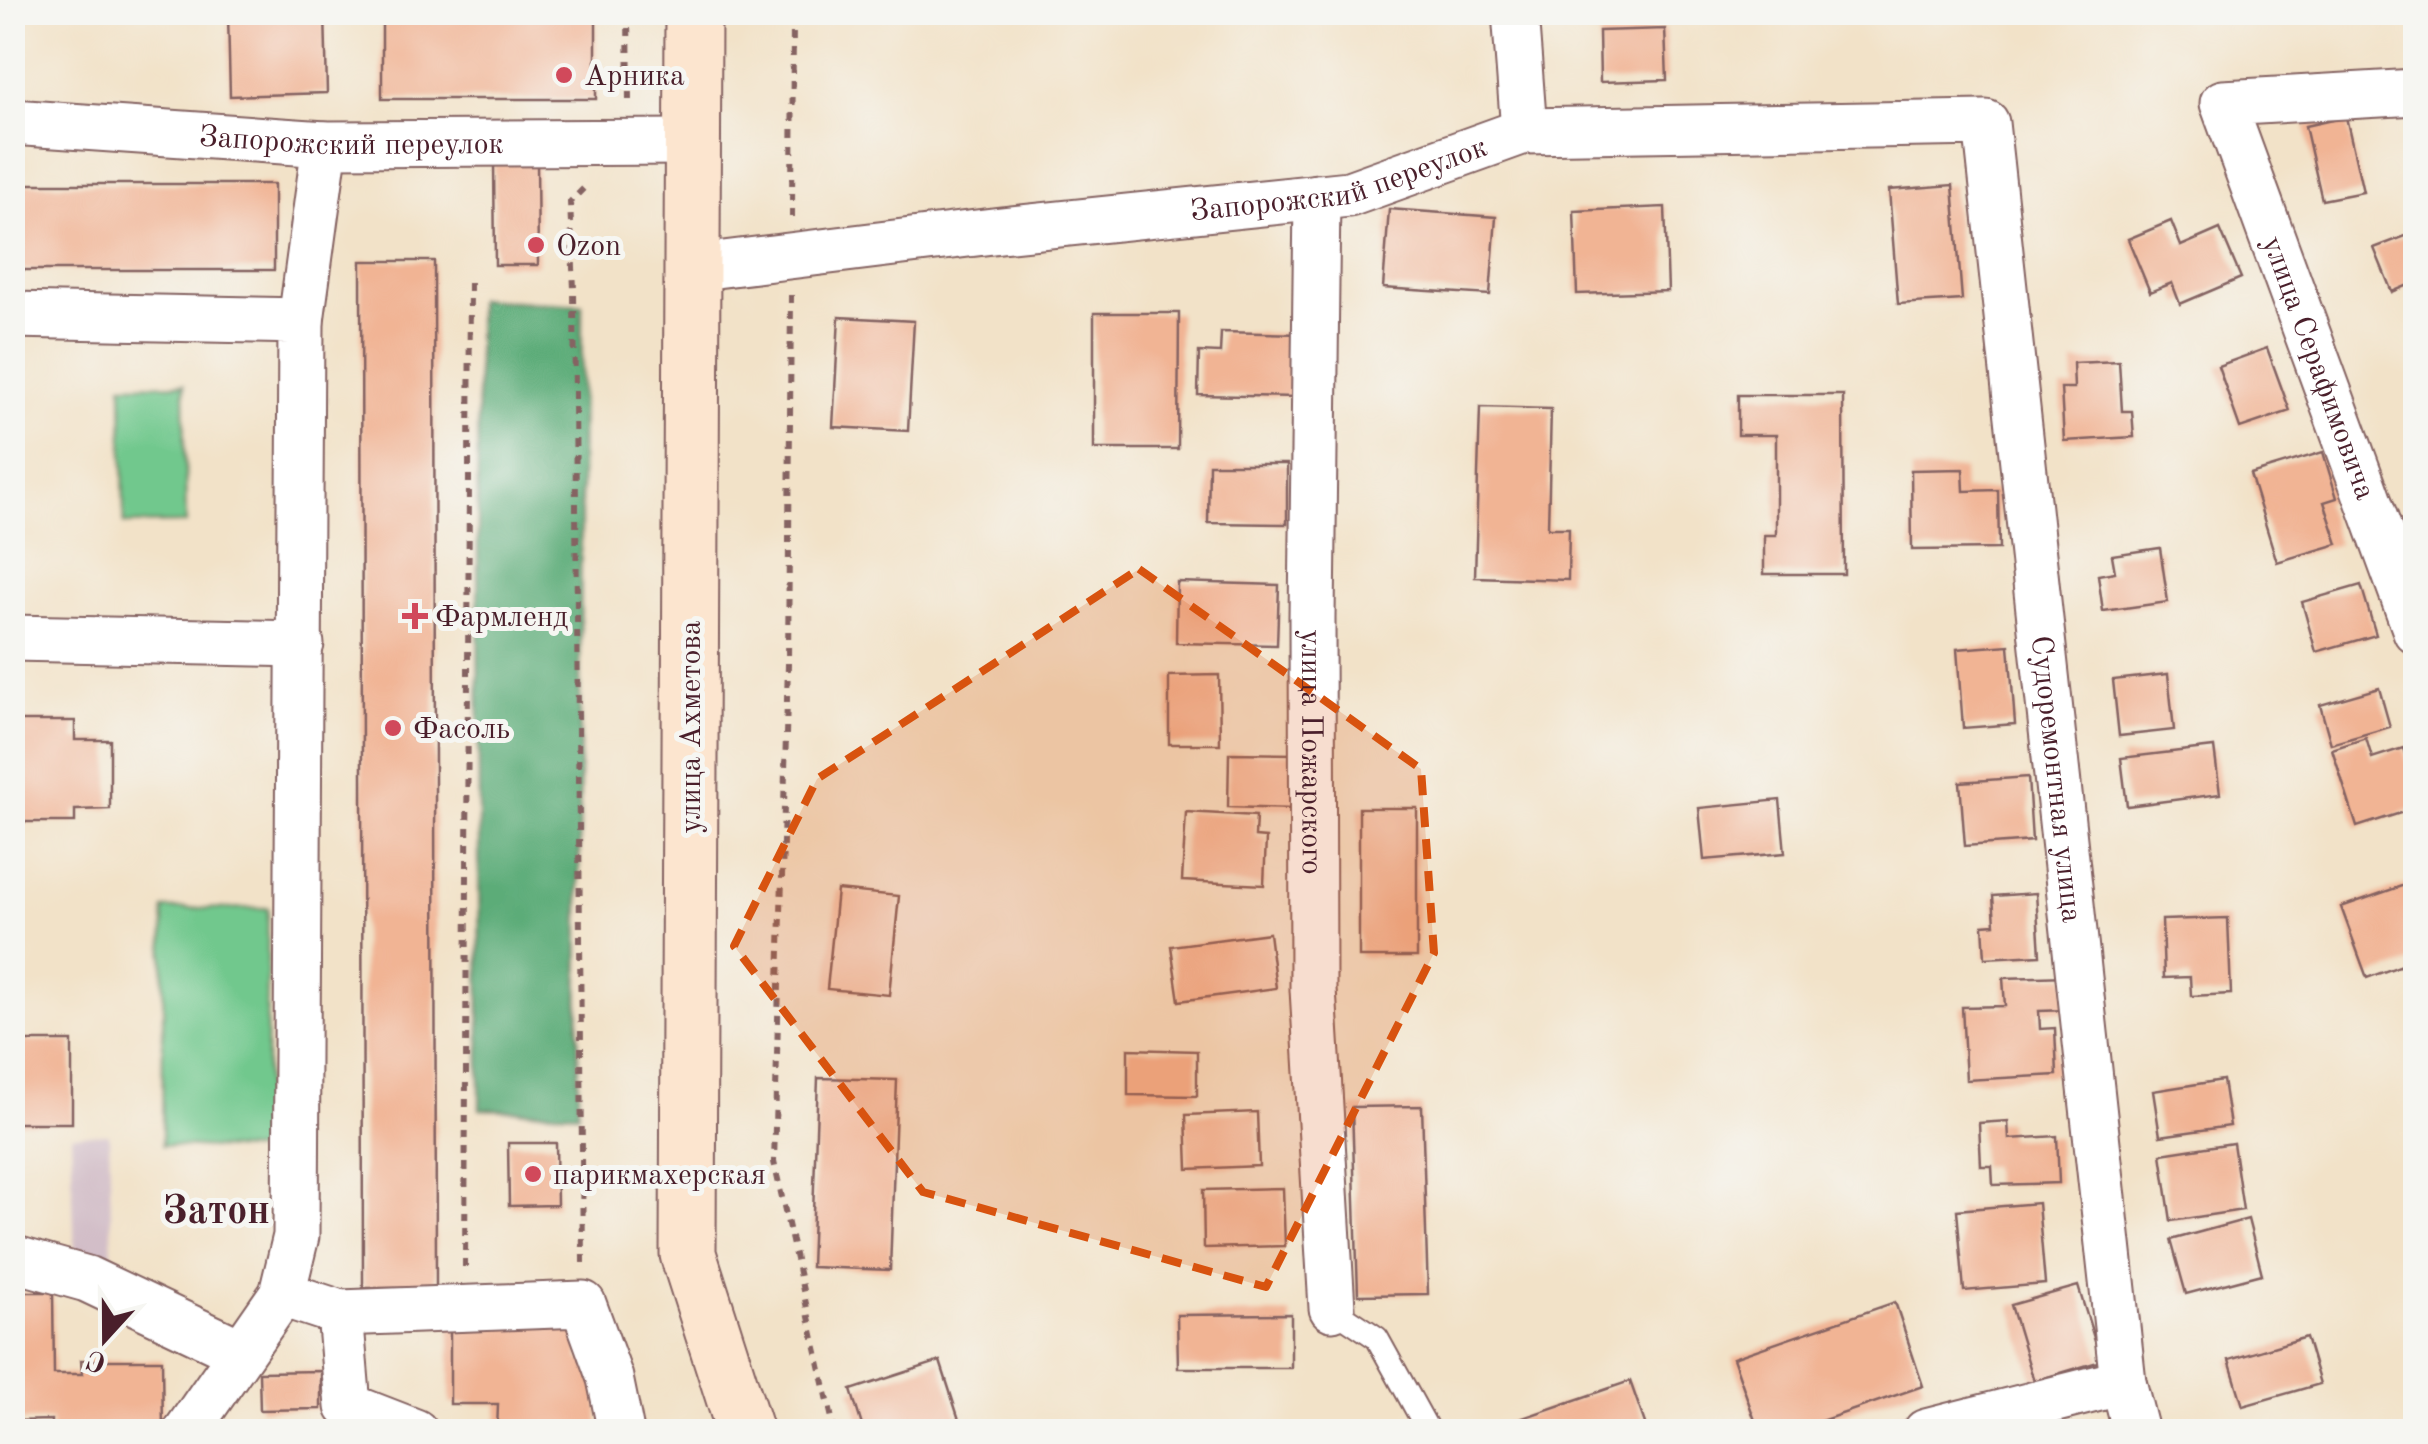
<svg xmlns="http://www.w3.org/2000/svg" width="2428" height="1444" viewBox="0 0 2428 1444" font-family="'Old Standard TT',serif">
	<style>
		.industrial { fill: #d2bdc7 }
		.green { fill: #71c88d; stroke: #5e745c; stroke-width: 2.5 }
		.forest { fill: #5cac78; stroke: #536652; stroke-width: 2.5 }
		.building { fill: #f1b494 }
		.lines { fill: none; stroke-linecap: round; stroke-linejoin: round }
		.service-casing { stroke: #856362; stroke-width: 26 }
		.minor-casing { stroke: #856362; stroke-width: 49 }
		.secondary-casing { stroke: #856362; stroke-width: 59 }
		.path { stroke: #856362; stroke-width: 6; stroke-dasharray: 8 8; stroke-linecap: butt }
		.service { stroke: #fff; stroke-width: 22 }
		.minor { stroke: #fff; stroke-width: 45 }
		.secondary { stroke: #fce5cf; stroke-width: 55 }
		.marked { fill: #d8530f; fill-opacity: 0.2; stroke: #d8530f; stroke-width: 8; stroke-dasharray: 20 12; stroke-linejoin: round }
		.poi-dot { fill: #d1495b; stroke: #f6f6f2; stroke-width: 4 }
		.labels { text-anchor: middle; stroke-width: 10; stroke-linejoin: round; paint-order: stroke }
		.poi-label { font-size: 30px; fill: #4a1f2b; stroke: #f6f6f2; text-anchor: start }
		.street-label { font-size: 30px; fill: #4a1f2b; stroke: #f6f6f2 }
		.district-label { font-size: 40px; font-weight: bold; fill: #4a1f2b; stroke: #f6f6f2 }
	</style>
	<rect width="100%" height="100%" fill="#f6f6f2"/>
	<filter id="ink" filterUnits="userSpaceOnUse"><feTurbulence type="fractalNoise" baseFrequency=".01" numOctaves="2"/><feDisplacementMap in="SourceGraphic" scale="20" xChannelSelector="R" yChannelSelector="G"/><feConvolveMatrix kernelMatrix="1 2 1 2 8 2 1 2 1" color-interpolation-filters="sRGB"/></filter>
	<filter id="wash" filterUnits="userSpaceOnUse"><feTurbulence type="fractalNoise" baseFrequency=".0048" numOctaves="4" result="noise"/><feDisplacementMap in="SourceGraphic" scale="40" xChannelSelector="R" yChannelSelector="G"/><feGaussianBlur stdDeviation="2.25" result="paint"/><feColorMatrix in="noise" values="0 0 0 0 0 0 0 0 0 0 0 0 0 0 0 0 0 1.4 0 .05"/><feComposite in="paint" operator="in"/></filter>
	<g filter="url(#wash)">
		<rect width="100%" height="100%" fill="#f2e2c8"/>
		<!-- industrial -->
		<polygon class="industrial" points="109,1134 112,1262 75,1263 71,1135"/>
		<!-- green -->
		<g class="green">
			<polygon points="184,384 186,523 124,524 122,385"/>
			<polygon points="268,908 265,1151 162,1145 164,909"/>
		</g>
		<!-- forest -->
		<polygon class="forest" points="477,299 582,305 578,1113 480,1109"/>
		<g id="blocks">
			<!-- building -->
			<g class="building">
				<polygon points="325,12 327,93 230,96 228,14"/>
				<rect x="382" y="12" width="214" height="87"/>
				<polygon points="1665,29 1667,80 1600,82 1599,31"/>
				<polygon points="2346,117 2363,192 2322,200 2305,126"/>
				<polygon points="537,162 538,265 495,265 494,163"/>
				<rect x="12" y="184" width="262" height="86"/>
				<polygon points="1953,185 1962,300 1898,304 1889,190"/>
				<polygon points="1665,207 1668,291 1577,294 1574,211"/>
				<polygon points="1389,209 1496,217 1490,295 1383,288"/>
				<polygon points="2171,221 2181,246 2220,229 2241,278 2180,304 2172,283 2150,292 2128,239"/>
				<polygon points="2416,232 2416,282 2392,292 2374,248"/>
				<polygon points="361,261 434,261 436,1288 363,1288"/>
				<polygon points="1094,313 1179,313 1178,449 1094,449"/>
				<polygon points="839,317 914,321 908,431 833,427"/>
				<polygon points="1221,332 1302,334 1300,397 1198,395 1199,352 1220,353"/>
				<polygon points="2267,348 2290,411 2240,428 2218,366"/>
				<polygon points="2119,361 2122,411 2132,411 2134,437 2064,441 2061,388 2074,388 2073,363"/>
				<polygon points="1738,395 1843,395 1844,574 1764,574 1764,535 1776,535 1776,435 1738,435"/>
				<polygon points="1480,407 1551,409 1548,528 1569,528 1568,580 1475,577"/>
				<polygon points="2323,452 2337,498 2324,502 2338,544 2277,562 2250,474"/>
				<polygon points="1209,464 1287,464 1287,524 1208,523"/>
				<polygon points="1963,469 1964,491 1998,490 1999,549 1912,550 1911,470"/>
				<polygon points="2160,548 2168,602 2103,611 2098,575 2115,572 2112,555"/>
				<polygon points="1177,582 1279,585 1277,645 1176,643"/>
				<polygon points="2361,585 2376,635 2316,652 2302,602"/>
				<polygon points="2009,645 2015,724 1963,728 1957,649"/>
				<polygon points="2168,674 2174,730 2119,736 2113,680"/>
				<polygon points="1219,675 1220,744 1169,744 1169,676"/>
				<polygon points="2379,688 2390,727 2331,744 2320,705"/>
				<polygon points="12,721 75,721 75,740 110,740 110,809 75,810 75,822 12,822"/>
				<polygon points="2366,738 2372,758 2403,748 2416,785 2416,808 2357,827 2332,749"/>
				<polygon points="2214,747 2220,794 2127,806 2121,758"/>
				<polygon points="1229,753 1296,754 1295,809 1228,807"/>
				<polygon points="2028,777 2032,841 1965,846 1960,782"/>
				<polygon points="1780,800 1785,853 1704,860 1699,808"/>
				<rect x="1359" y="808" width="58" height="149"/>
				<polygon points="1186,812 1256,816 1255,837 1266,838 1264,885 1182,881"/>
				<polygon points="2416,881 2416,960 2367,978 2341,907"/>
				<polygon points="837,890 899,896 889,995 827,989"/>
				<polygon points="2036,893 2040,955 1985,958 1983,925 1995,924 1993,896"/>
				<polygon points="2228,918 2231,994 2191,996 2190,977 2164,978 2162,920"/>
				<polygon points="1269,933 1276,988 1179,1001 1171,946"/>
				<polygon points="2066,976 2068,1010 2039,1011 2040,1029 2055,1028 2057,1075 1966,1080 1962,1007 2005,1006 2003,978"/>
				<rect x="12" y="1041" width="60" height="82"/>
				<polygon points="1128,1049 1197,1051 1197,1096 1128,1095"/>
				<polygon points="818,1078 897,1080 890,1270 811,1267"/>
				<polygon points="2223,1080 2230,1126 2160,1136 2153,1091"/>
				<polygon points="1422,1106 1428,1294 1358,1295 1352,1107"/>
				<polygon points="1257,1112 1259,1166 1188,1169 1186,1115"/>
				<polygon points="2008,1121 2009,1139 2057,1136 2059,1183 1993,1185 1992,1166 1981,1166 1979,1123"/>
				<polygon points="508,1143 556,1143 557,1205 509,1206"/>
				<polygon points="2233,1143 2243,1210 2171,1221 2161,1154"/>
				<polygon points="1283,1188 1285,1246 1204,1248 1203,1190"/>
				<polygon points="2038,1203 2045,1284 1964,1291 1957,1210"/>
				<polygon points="2248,1219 2262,1274 2186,1294 2171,1240"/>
				<polygon points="2078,1286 2101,1361 2034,1381 2011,1305"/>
				<polygon points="12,1292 53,1292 54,1374 82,1374 81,1360 162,1360 163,1432 51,1432 51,1420 12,1421"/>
				<polygon points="1895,1302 1923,1386 1789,1432 1759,1432 1733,1358"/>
				<polygon points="1291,1314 1291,1368 1178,1368 1177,1315"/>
				<polygon points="579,1316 579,1360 598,1360 598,1432 497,1432 498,1404 450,1404 450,1328"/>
				<polygon points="2306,1337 2320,1384 2243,1406 2229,1360"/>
				<polygon points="940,1361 963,1432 864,1432 851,1390"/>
				<polygon points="321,1371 321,1409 260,1410 259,1372"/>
				<polygon points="1630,1381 1648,1432 1486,1432 1485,1431"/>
			</g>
		</g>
	</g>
	<g filter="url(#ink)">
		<use href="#blocks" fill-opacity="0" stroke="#856362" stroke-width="2.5"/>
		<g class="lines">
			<!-- service casing -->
			<g class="service-casing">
				<polyline id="service" points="1332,1308 1377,1338 1429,1432"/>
			</g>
			<!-- minor casing -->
			<g class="minor-casing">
				<g id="minor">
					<polyline points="1515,12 1524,131"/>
					<path id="s1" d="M2416,92L2223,103L2416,631"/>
					<path id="s2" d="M12,122L325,144L692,142"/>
					<path id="s3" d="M1317,197L1312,618L1313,989L1332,1308"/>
					<path id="s4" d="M691,268L1001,230L1349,194L1524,131L1986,123L2123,1382L2136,1432"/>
					<polyline points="12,315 301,321 296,1236 282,1294 186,1432"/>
					<polyline points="301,321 325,144"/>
					<polyline points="12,638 301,644"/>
					<polyline points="12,1258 87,1279 241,1352"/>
					<polyline points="282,1294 340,1313 583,1304 610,1378 621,1432"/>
					<polyline points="340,1313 348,1406 415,1432"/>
					<polyline points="1926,1432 2123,1382"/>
				</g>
			</g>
			<!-- secondary casing -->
			<g class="secondary-casing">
				<polyline id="secondary" points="693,12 688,1254 745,1432"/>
			</g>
			<!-- path -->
			<g class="path">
				<polyline points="628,12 629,103"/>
				<polyline points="792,217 793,12"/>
				<polyline points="791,295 788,664 774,1162 835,1432"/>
				<polyline points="583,1263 574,289 570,202 589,183"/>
				<polyline points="465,1267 470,277"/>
			</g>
			<!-- service -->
			<use href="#service" class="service"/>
			<!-- minor -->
			<use href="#minor" class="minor"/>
			<!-- secondary -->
			<use href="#secondary" class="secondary"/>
		</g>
	</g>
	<!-- marked area -->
	<path class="marked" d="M1139,569L1421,769L1434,953L1266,1287L923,1192L734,946L817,779Z"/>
	<!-- markers -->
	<g class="poi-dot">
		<circle cx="564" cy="75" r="10"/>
		<circle cx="536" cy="245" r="10"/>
		<path d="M410 601h10v10h10v10h-10v10h-10v-10h-10v-10h10z"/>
		<circle cx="393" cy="728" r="10"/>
		<circle cx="533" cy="1174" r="10"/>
	</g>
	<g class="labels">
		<!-- poi labels -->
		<g class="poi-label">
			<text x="584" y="85">Арника</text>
			<text x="556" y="255">Ozon</text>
			<text x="435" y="626">Фармленд</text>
			<text x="413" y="738">Фасоль</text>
			<text x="553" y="1184">парикмахерская</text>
		</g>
		<!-- street labels -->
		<g class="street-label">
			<text dy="10" stroke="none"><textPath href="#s2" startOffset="340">Запорожский переулок</textPath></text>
			<text dy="10" stroke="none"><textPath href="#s4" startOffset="655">Запорожский переулок</textPath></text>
			<text dy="10" stroke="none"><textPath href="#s1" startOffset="475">улица Серафимовича</textPath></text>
			<text transform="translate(690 727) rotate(-90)" y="10">улица Ахметова</text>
			<text dy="10" stroke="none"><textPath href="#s3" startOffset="555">улица Пожарского</textPath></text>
			<text dy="10" stroke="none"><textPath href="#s4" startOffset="1970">Судоремонтная улица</textPath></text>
		</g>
		<!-- district labels -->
		<g class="district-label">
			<text x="216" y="1223">Затон</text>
		</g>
	</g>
	<!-- margin -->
	<rect width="2428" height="1444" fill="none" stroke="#f6f6f2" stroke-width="50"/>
	<!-- north arrow -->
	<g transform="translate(105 1339) rotate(201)" stroke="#f6f6f2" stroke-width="8" paint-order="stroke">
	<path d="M0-8L18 38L0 25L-18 38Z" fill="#4a1f2b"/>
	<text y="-15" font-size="28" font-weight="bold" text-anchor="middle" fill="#4a1f2b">С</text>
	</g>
</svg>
